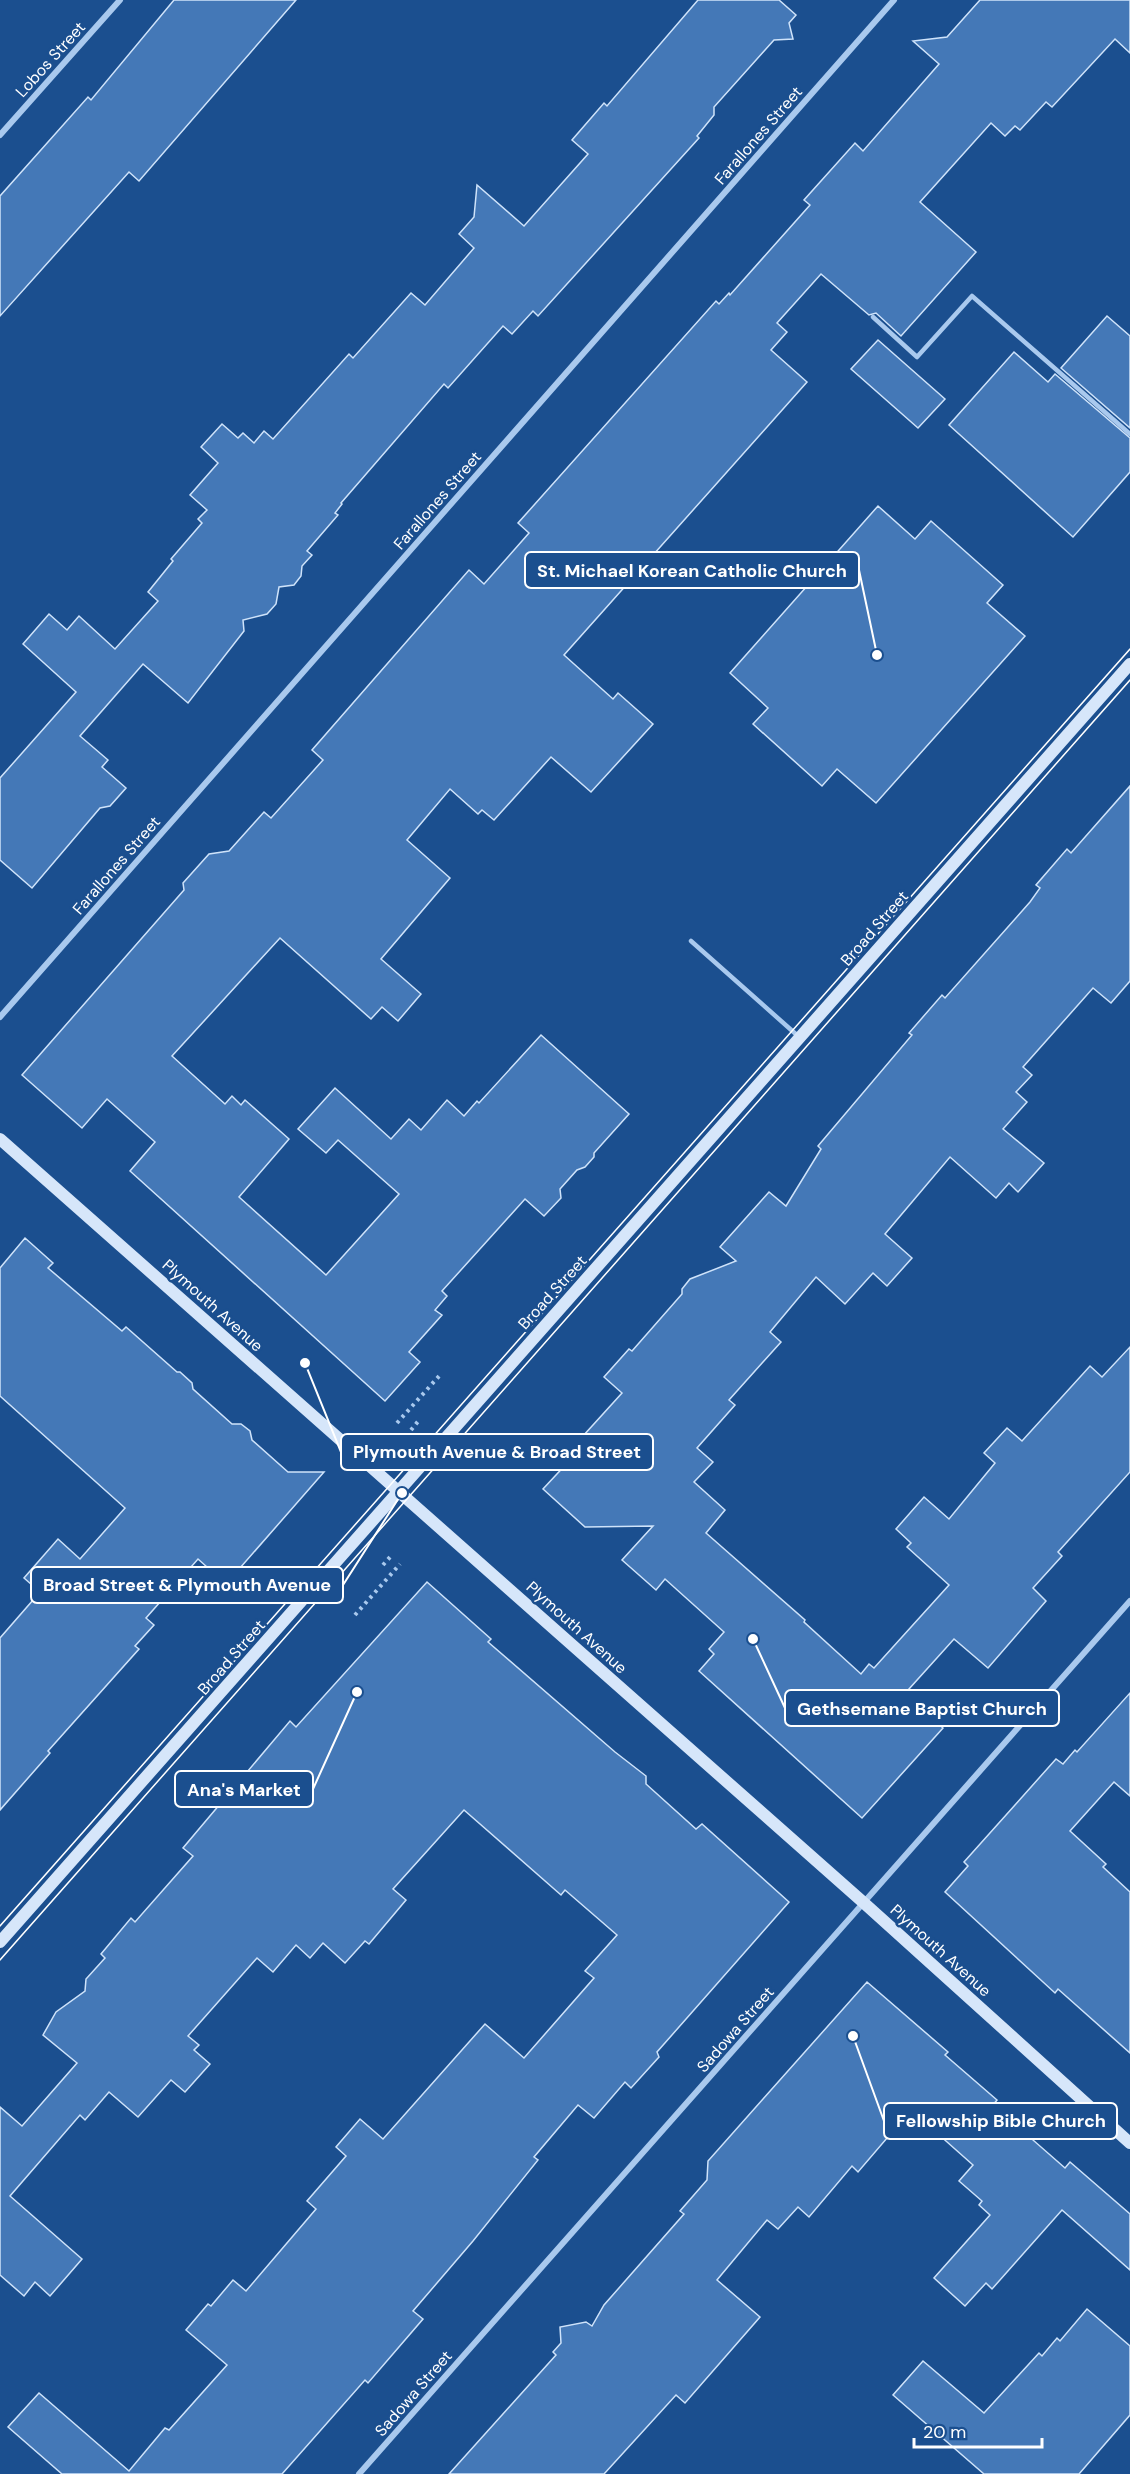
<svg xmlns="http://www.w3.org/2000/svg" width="1130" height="2474" viewBox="0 0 1130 2474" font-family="'DM Sans',sans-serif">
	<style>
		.building { fill: #4478b7; stroke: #cfe3fa; stroke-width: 1.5 }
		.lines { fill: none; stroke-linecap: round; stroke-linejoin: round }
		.path { stroke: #a9c9ee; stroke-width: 4; stroke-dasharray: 3 4.5; stroke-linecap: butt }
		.lane { stroke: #a9c9ee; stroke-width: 4.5 }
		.street { stroke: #a9c9ee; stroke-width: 6 }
		.secondary { stroke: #d6e6fa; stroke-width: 12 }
		.tram { stroke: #fff; stroke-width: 1.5 }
		.labels { text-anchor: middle; stroke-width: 5; stroke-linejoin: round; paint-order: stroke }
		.street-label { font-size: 16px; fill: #fff; stroke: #1b4f8f }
		.leader { fill: none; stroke: #fff; stroke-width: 2 }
		.callout-dot { fill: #fff; stroke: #1b4f8f; stroke-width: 2 }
		.callout { fill: #1b4f8f; stroke: #fff; stroke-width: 2 }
		.callout-label { font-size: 18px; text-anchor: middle; font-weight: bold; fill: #fff }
	</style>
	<rect width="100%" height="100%" fill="#1b4f8f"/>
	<!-- building -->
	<g class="building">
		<polygon points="174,0 296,0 139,181 129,172 0,316 0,196 88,97 91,100"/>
		<polygon points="698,0 779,0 796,15 789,23 793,39 774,40 714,107 714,115 697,136 699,138 538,316 533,311 512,334 503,326 448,388 444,384 341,503 342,504 335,513 338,515 307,551 312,555 302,566 301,576 294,585 279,587 276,604 267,614 243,620 244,631 188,703 143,664 80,736 108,760 102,767 126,788 110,806 100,808 32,888 0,860 0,778 76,692 23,644 49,614 67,630 79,616 115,649 158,601 148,592 173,561 171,559 202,523 198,519 207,510 190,495 218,463 201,447 222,424 238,438 243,433 254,443 264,431 273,439 349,354 353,358 411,293 425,305 474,248 459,234 474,217 477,185 524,226 588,154 572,140 604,103 607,106"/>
		<polygon points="980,0 1130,0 1130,53 1115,39 1052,107 1046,102 1020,130 1015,126 1005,136 991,123 920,202 976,252 901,336 876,313 869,315 821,274 777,323 787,332 771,350 807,382 564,655 613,699 618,693 653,724 591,792 551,757 494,820 482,810 478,814 450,789 407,840 450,878 381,959 421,994 398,1021 382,1007 371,1019 280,938 172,1056 225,1104 232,1096 241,1105 245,1100 289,1139 239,1197 326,1275 399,1194 338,1140 326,1153 298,1129 335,1088 391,1139 409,1119 421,1130 447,1100 464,1116 477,1101 479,1103 541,1035 629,1114 594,1153 594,1157 585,1167 577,1170 560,1189 561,1198 544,1216 525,1199 442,1291 447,1296 435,1310 442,1315 409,1352 420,1362 385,1401 130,1171 155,1142 107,1099 82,1128 22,1075 184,890 183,883 209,854 229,851 264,812 271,818 323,760 312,750 469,570 484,584 529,533 518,523 716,301 719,304 729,293 730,295 810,205 804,200 855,143 863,151 939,64 913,41 947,37"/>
		<polygon points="1107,316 1130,336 1130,428 1061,368"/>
		<polygon points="878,340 945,399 918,428 851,369"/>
		<polygon points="1014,352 1048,382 1055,374 1130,438 1130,472 1073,537 949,425"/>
		<polygon points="878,506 915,539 931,521 1003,585 987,603 1025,636 876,803 837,769 822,786 753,724 768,708 730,673"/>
		<polygon points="1130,786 1130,981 1111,1003 1093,988 1023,1067 1032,1075 1016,1092 1027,1102 1003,1129 1044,1163 1018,1192 1009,1183 996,1198 950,1157 885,1234 912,1258 887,1286 873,1273 845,1304 816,1277 770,1332 781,1342 729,1400 735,1405 697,1448 713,1462 694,1482 725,1510 706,1533 805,1620 804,1622 861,1674 869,1664 874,1668 949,1585 907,1547 911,1543 896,1529 924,1497 949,1519 995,1463 984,1453 1007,1428 1022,1441 1090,1366 1102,1377 1130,1347 1130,1472 1058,1552 1062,1556 1033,1588 1046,1601 988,1668 954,1639 909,1689 926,1703 921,1709 943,1728 862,1818 699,1671 714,1654 709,1649 724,1632 665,1579 656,1590 622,1560 653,1526 585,1527 543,1489 569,1461 564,1457 622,1393 604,1377 629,1349 632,1351 682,1294 682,1289 690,1279 736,1261 720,1247 769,1192 786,1206 821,1149 818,1146 912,1035 909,1033 942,995 945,998 1030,902 1040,888 1036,885 1067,849 1071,853"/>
		<polygon points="25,1238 53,1263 48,1268 122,1331 126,1327 177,1372 180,1372 192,1383 193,1389 232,1424 241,1424 250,1431 252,1440 288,1472 324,1472 226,1584 198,1559 146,1618 154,1625 135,1646 139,1649 48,1751 50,1753 0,1810 0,1638 40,1592 24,1578 58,1539 80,1559 125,1508 0,1396 0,1268"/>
		<polygon points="427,1582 491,1639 488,1642 615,1752 646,1776 646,1784 696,1829 702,1824 789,1902 657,2052 659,2057 631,2088 625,2082 594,2118 578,2105 534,2157 538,2160 473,2241 413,2311 423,2319 368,2383 365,2380 282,2474 62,2474 8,2427 39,2393 129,2471 165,2428 169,2430 227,2365 186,2330 208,2304 211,2306 233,2280 246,2291 316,2209 307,2201 346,2156 336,2147 360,2119 383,2139 485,2024 524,2058 594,1978 585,1971 617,1935 565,1890 561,1895 464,1810 393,1889 406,1900 369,1944 365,1941 345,1963 323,1943 310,1958 296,1945 273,1972 257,1958 188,2036 199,2045 194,2050 210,2064 185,2092 171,2080 138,2117 109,2092 85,2120 80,2115 10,2196 82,2259 50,2296 35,2282 24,2296 0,2275 0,2107 22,2126 77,2063 43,2035 56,2012 85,1991 86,1979 105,1958 101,1954 131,1918 135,1922 193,1856 183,1848 290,1721 296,1727"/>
		<polygon points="1130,1693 1130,1796 1114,1782 1070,1831 1106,1864 1103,1867 1130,1892 1130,2053 1058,1989 1055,1993 945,1892 968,1866 964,1862 1056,1759 1063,1764 1075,1750 1077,1752"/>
		<polygon points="867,1982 948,2052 945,2055 997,2100 993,2105 1065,2168 1070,2162 1130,2214 1130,2270 1062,2210 992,2289 986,2283 965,2306 934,2278 990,2215 979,2205 982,2201 959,2181 973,2165 911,2110 858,2172 852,2166 809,2217 798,2207 778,2229 767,2220 717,2280 760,2317 685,2403 676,2395 604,2474 449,2474 556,2355 553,2352 561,2343 560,2327 586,2322 592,2326 604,2305 684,2214 680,2211 707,2180 708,2161"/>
		<polygon points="1087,2309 1130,2346 1130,2415 1079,2474 984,2474 893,2395 923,2361 984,2413 1039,2353 1042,2356 1057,2338 1060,2341"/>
	</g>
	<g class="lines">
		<!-- path -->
		<g class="path">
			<polyline points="397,1423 440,1375"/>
			<polyline points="411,1430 420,1419"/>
			<polyline points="383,1565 391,1556"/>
			<polyline points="355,1615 400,1564"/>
		</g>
		<!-- lane -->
		<g class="lane">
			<polyline points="873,317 917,357 972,296 1130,434"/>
			<polyline points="691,941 798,1036"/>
		</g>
		<!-- street -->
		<g class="street">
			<polyline points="0,135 120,0"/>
			<polyline points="0,1017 894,0"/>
			<polyline points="359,2474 1130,1601"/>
		</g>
		<!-- secondary -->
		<g class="secondary">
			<polyline points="0,1139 864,1903 1130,2143"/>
			<polyline points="0,1942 1130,664"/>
		</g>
		<!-- tram -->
		<g class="tram">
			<polyline points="0,1926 1130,649"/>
			<polyline points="0,1960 1130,680"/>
		</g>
	</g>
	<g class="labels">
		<!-- street labels -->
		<g class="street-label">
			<text transform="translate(50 59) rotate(-48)" y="6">Lobos Street</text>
			<text transform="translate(758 135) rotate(-49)" y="6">Farallones Street</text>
			<text transform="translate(437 500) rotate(-49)" y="6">Farallones Street</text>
			<text transform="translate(116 865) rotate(-49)" y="6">Farallones Street</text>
			<text transform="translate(874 928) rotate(-49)" y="6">Broad Street</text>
			<text transform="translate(552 1292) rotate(-48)" y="6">Broad Street</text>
			<text transform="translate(213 1305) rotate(42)" y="6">Plymouth Avenue</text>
			<text transform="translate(577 1627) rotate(42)" y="6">Plymouth Avenue</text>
			<text transform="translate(231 1657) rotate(-49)" y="6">Broad Street</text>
			<text transform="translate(941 1950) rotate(42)" y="6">Plymouth Avenue</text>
			<text transform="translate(735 2029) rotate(-49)" y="6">Sadowa Street</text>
			<text transform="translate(413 2393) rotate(-49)" y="6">Sadowa Street</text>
		</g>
	</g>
	<!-- callouts -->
	<path class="leader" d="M877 655L859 570M305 1363L341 1452M402 1493L343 1585M753 1639L785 1708M357 1692L313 1789M853 2036L884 2121"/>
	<g class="callout-dot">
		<circle cx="877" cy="655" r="6"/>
		<circle cx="305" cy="1363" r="6"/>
		<circle cx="402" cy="1493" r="6"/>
		<circle cx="753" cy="1639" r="6"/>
		<circle cx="357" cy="1692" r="6"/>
		<circle cx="853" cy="2036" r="6"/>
	</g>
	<g class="callout">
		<rect x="525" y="552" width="334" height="36" rx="6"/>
		<rect x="341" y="1434" width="312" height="36" rx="6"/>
		<rect x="31" y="1567" width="312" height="36" rx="6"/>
		<rect x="785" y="1690" width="274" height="36" rx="6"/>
		<rect x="175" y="1771" width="138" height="36" rx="6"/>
		<rect x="884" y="2103" width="233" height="36" rx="6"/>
	</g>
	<g class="callout-label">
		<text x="692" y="577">St. Michael Korean Catholic Church</text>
		<text x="497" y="1458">Plymouth Avenue &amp; Broad Street</text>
		<text x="187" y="1591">Broad Street &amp; Plymouth Avenue</text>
		<text x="922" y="1715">Gethsemane Baptist Church</text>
		<text x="244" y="1796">Ana's Market</text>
		<text x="1001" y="2127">Fellowship Bible Church</text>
	</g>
	<!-- scale -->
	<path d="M914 2438v9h128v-9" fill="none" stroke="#ffffff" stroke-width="3"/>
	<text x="923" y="2438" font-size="18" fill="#ffffff" stroke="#1b4f8f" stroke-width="4.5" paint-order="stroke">20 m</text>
</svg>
